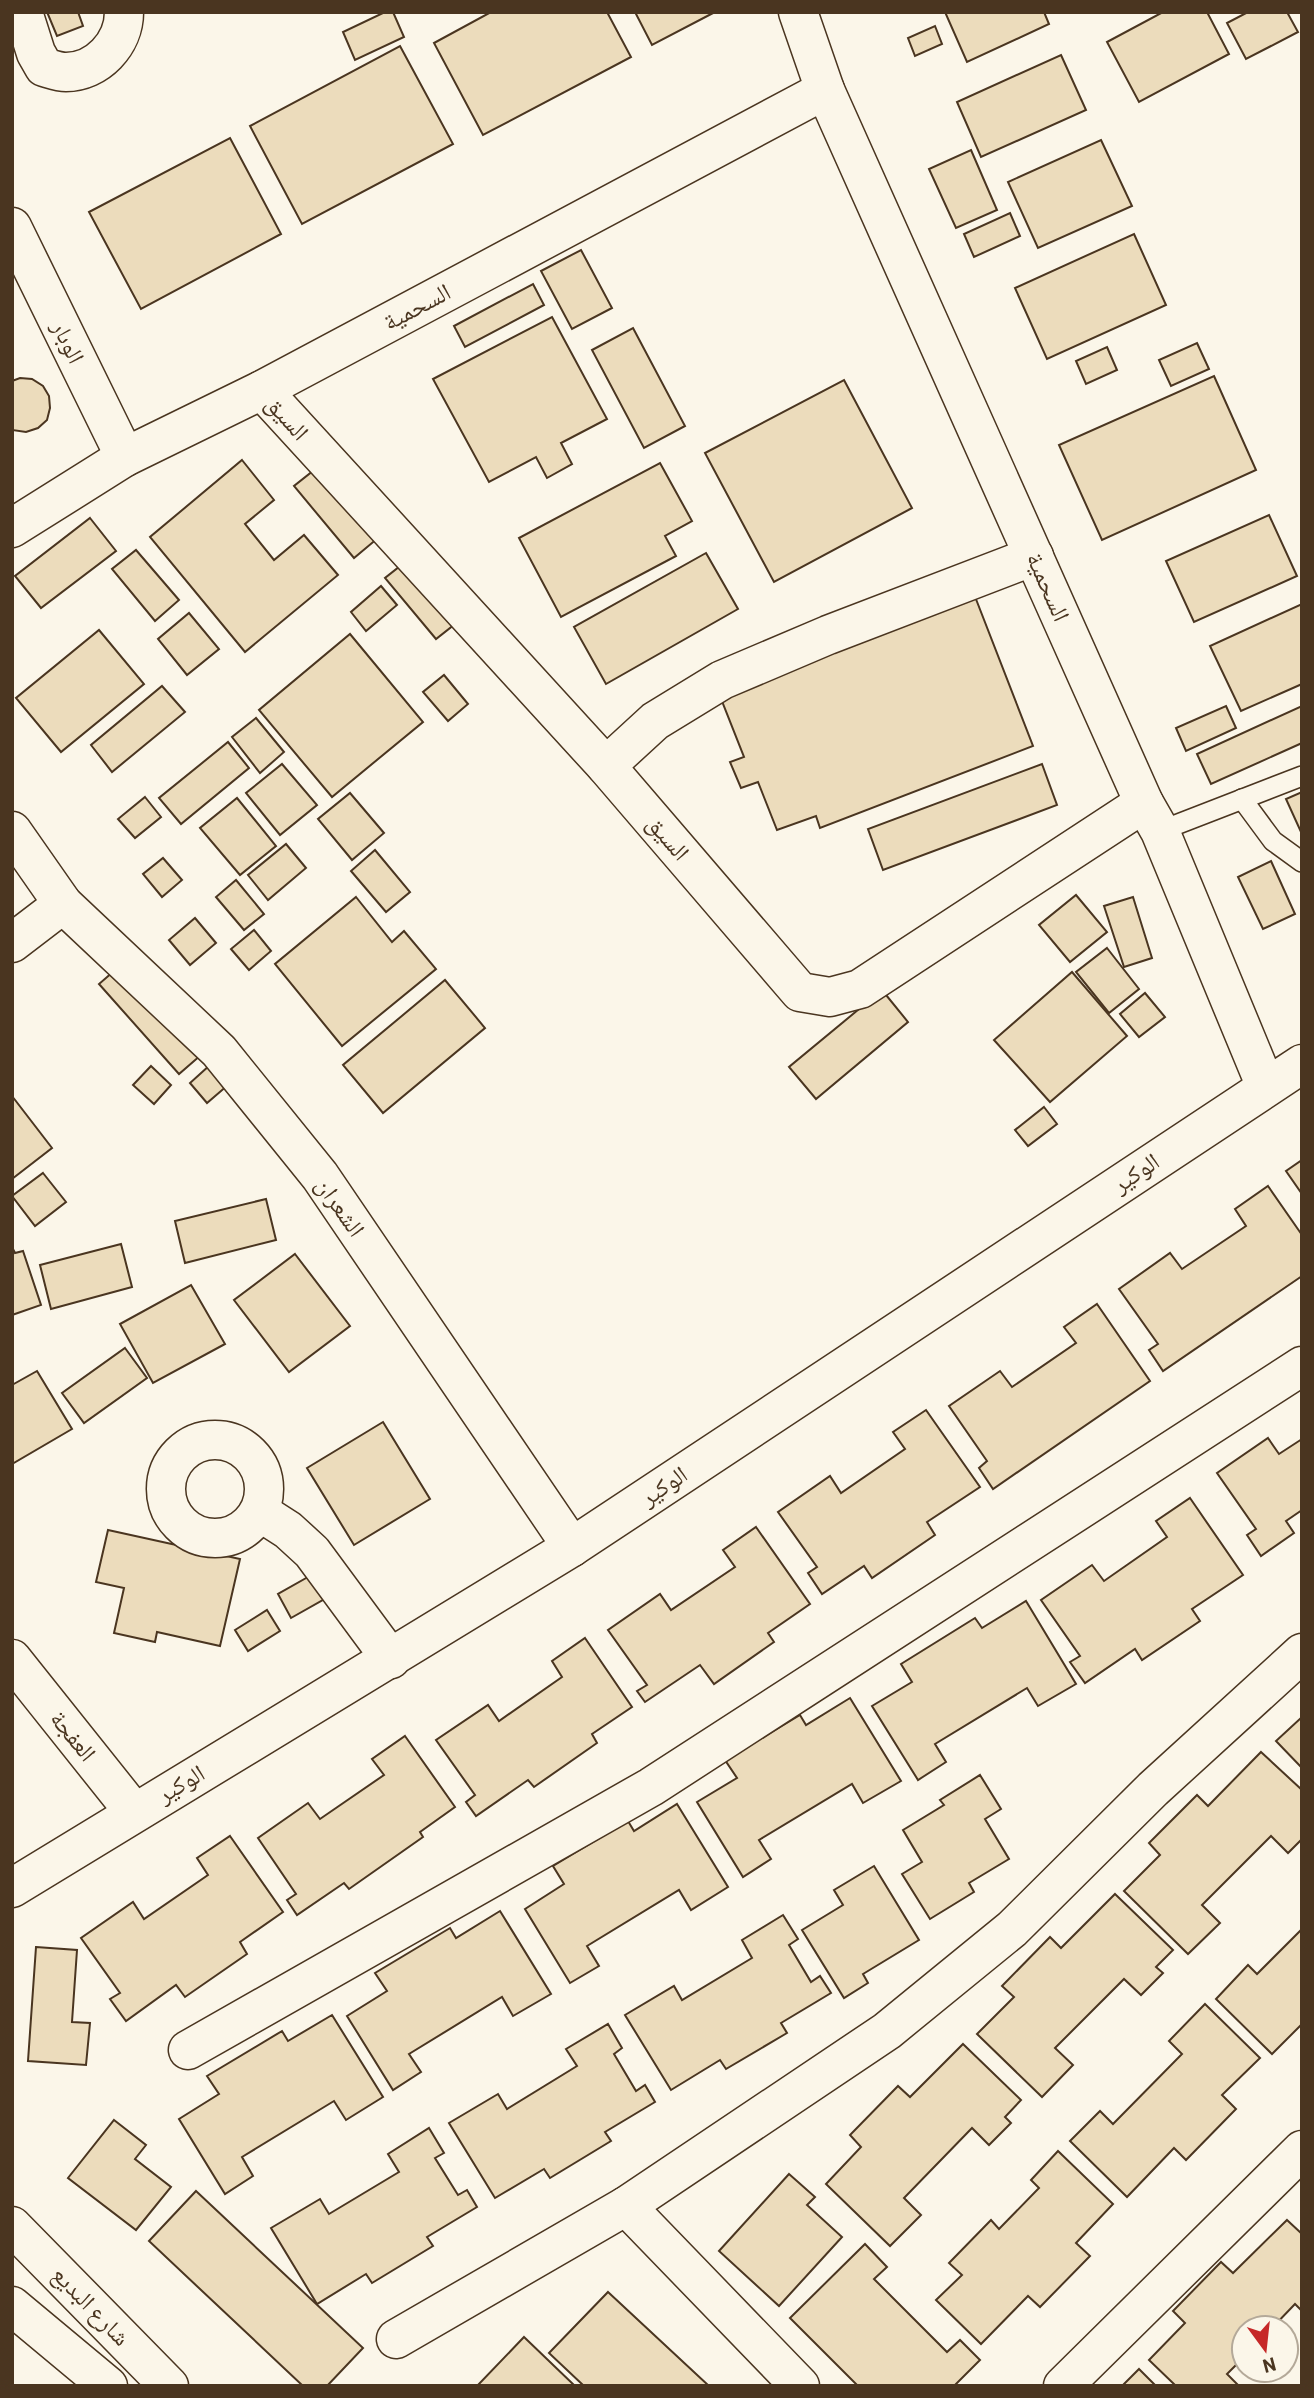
<svg xmlns="http://www.w3.org/2000/svg" width="1314" height="2398" viewBox="0 0 1314 2398" font-family="Barlow,'Noto Naskh Arabic',sans-serif">
	<style>
		.building { fill: #ecdcbc; stroke: #4a3520; stroke-width: 2 }
		.lines { fill: none; stroke-linecap: round; stroke-linejoin: round }
		.lane-casing { stroke: #4a3520; stroke-width: 22 }
		.street-casing { stroke: #4a3520; stroke-width: 41 }
		.secondary-casing { stroke: #4a3520; stroke-width: 41 }
		.highway-casing { stroke: #4a3520; stroke-width: 41 }
		.lane { stroke: #fbf6e9; stroke-width: 19 }
		.street { stroke: #fbf6e9; stroke-width: 38 }
		.secondary { stroke: #fbf6e9; stroke-width: 38 }
		.highway { stroke: #fbf6e9; stroke-width: 38 }
		.labels { text-anchor: middle; stroke-width: 5; stroke-linejoin: round; paint-order: stroke }
		.street-label { font-size: 24px; fill: #4a3520; stroke: #fbf6e9 }
	</style>
	<rect width="100%" height="100%" fill="#fbf6e9"/>
	<!-- building -->
	<g class="building">
		<polygon points="47,12 78,12 83,26 57,36"/>
		<polygon points="385,12 393,12 404,37 355,60 343,32"/>
		<polygon points="491,12 607,12 631,57 483,135 434,43"/>
		<polygon points="635,12 715,12 652,45"/>
		<polygon points="945,12 1044,12 1049,24 967,62"/>
		<polygon points="1163,12 1207,12 1229,54 1139,102 1107,42"/>
		<polygon points="1248,12 1287,12 1298,32 1246,59 1227,23"/>
		<polygon points="935,26 942,44 915,56 908,38"/>
		<polygon points="400,46 453,144 302,224 250,126"/>
		<polygon points="1061,55 1086,110 981,157 957,102"/>
		<polygon points="230,138 281,234 141,309 89,212"/>
		<polygon points="1101,140 1132,206 1038,248 1008,182"/>
		<polygon points="971,150 997,210 956,228 929,169"/>
		<polygon points="1010,213 1020,236 974,257 964,234"/>
		<polygon points="1134,234 1166,305 1047,359 1015,288"/>
		<polygon points="581,250 612,308 572,329 541,271"/>
		<polygon points="533,284 544,305 465,347 454,326"/>
		<polygon points="552,317 607,419 561,443 572,464 547,478 536,457 489,482 433,379"/>
		<polygon points="633,328 685,426 644,448 592,350"/>
		<polygon points="1197,343 1209,369 1171,386 1159,360"/>
		<polygon points="1107,347 1117,370 1086,384 1076,361"/>
		<polygon points="1214,376 1256,470 1102,540 1059,445"/>
		<polygon points="20,378 32,379 43,386 49,396 50,408 47,420 38,428 26,432 12,430 12,381"/>
		<polygon points="844,380 912,508 774,582 705,453"/>
		<polygon points="242,460 274,500 245,524 274,560 304,535 338,575 245,652 150,537"/>
		<polygon points="660,463 692,521 665,536 676,556 561,617 519,538"/>
		<polygon points="318,467 378,538 354,558 294,486"/>
		<polygon points="1269,515 1297,576 1194,622 1166,561"/>
		<polygon points="90,518 116,551 41,608 15,576"/>
		<polygon points="136,550 179,600 155,621 112,569"/>
		<polygon points="706,553 738,609 606,684 574,627"/>
		<polygon points="404,563 455,624 436,639 385,578"/>
		<polygon points="381,586 397,605 366,631 351,612"/>
		<polygon points="974,594 1033,746 820,828 816,816 777,830 758,782 741,788 730,762 744,757 718,691"/>
		<polygon points="1302,604 1302,684 1241,711 1210,646"/>
		<polygon points="189,613 219,649 187,675 158,639"/>
		<polygon points="99,630 144,684 61,752 16,698"/>
		<polygon points="350,634 423,722 332,797 259,710"/>
		<polygon points="444,675 468,704 448,721 423,692"/>
		<polygon points="162,686 185,712 112,772 91,745"/>
		<polygon points="1226,706 1236,728 1186,751 1176,728"/>
		<polygon points="1302,706 1302,743 1211,784 1197,754"/>
		<polygon points="256,718 284,752 260,773 232,737"/>
		<polygon points="228,742 249,768 181,824 159,798"/>
		<polygon points="282,764 317,805 280,835 246,793"/>
		<polygon points="1042,764 1057,805 883,870 868,829"/>
		<polygon points="1302,792 1302,832 1301,832 1286,799"/>
		<polygon points="350,793 384,833 352,860 318,819"/>
		<polygon points="145,797 161,817 135,838 118,819"/>
		<polygon points="237,798 276,846 240,875 200,828"/>
		<polygon points="286,844 306,868 268,900 248,875"/>
		<polygon points="375,850 410,892 386,912 351,871"/>
		<polygon points="163,858 182,880 162,897 143,874"/>
		<polygon points="1271,861 1295,914 1263,929 1238,877"/>
		<polygon points="236,880 264,914 244,930 216,897"/>
		<polygon points="1076,895 1107,932 1070,962 1039,925"/>
		<polygon points="356,897 392,942 404,931 436,969 342,1046 275,964"/>
		<polygon points="1133,897 1152,958 1124,967 1104,906"/>
		<polygon points="195,918 216,943 190,965 169,940"/>
		<polygon points="254,930 271,951 249,970 231,949"/>
		<polygon points="1107,948 1139,989 1109,1013 1076,972"/>
		<polygon points="121,965 201,1055 179,1074 99,984"/>
		<polygon points="1072,972 1127,1036 1050,1102 994,1040"/>
		<polygon points="445,980 485,1028 383,1113 343,1065"/>
		<polygon points="882,990 908,1022 816,1099 789,1067"/>
		<polygon points="1145,993 1165,1017 1139,1037 1120,1014"/>
		<polygon points="210,1065 228,1085 207,1103 190,1083"/>
		<polygon points="151,1066 171,1085 154,1104 133,1085"/>
		<polygon points="12,1096 52,1148 12,1179"/>
		<polygon points="1044,1107 1057,1124 1028,1146 1015,1130"/>
		<polygon points="1302,1160 1302,1194 1286,1171"/>
		<polygon points="43,1173 66,1202 35,1226 12,1196"/>
		<polygon points="1268,1186 1302,1235 1302,1276 1163,1371 1149,1350 1158,1344 1119,1289 1170,1253 1182,1269 1246,1226 1235,1209"/>
		<polygon points="266,1199 276,1240 185,1263 175,1221"/>
		<polygon points="121,1244 132,1287 51,1309 40,1265"/>
		<polygon points="12,1247 15,1253 23,1251 41,1305 12,1315"/>
		<polygon points="295,1254 350,1326 289,1372 234,1300"/>
		<polygon points="191,1285 225,1344 153,1383 120,1324"/>
		<polygon points="1097,1304 1150,1381 993,1489 979,1468 987,1461 949,1406 1000,1371 1012,1387 1076,1343 1064,1327"/>
		<polygon points="125,1348 147,1378 84,1423 62,1393"/>
		<polygon points="37,1371 72,1429 12,1464 12,1385"/>
		<polygon points="926,1410 980,1487 927,1522 935,1535 872,1578 864,1566 822,1594 808,1573 817,1567 778,1512 830,1476 841,1493 905,1449 893,1432"/>
		<polygon points="383,1422 430,1499 354,1545 307,1468"/>
		<polygon points="1268,1438 1279,1454 1302,1439 1302,1510 1286,1521 1294,1533 1261,1556 1247,1535 1256,1529 1217,1473"/>
		<polygon points="1190,1498 1243,1575 1192,1609 1200,1621 1142,1660 1135,1649 1085,1683 1070,1662 1080,1656 1041,1600 1092,1565 1104,1581 1167,1537 1156,1521"/>
		<polygon points="756,1527 810,1604 768,1633 774,1642 714,1684 700,1665 645,1702 637,1691 647,1685 608,1630 660,1594 671,1610 735,1567 723,1550"/>
		<polygon points="108,1530 240,1559 220,1646 157,1632 155,1642 114,1633 124,1588 96,1582"/>
		<polygon points="315,1573 328,1597 291,1618 278,1594"/>
		<polygon points="1026,1601 1076,1684 1038,1706 1027,1688 935,1744 946,1762 918,1780 872,1706 912,1682 901,1664 975,1618 982,1628"/>
		<polygon points="267,1610 280,1631 248,1651 235,1630"/>
		<polygon points="585,1638 632,1707 592,1734 597,1743 534,1787 528,1780 476,1816 466,1802 475,1795 436,1740 488,1705 499,1721 562,1677 552,1661"/>
		<polygon points="850,1698 901,1781 863,1803 852,1784 759,1840 771,1859 743,1877 697,1802 737,1778 725,1760 800,1715 806,1725"/>
		<polygon points="1302,1717 1302,1768 1276,1741"/>
		<polygon points="405,1736 455,1807 420,1832 423,1837 349,1889 344,1883 297,1915 287,1900 296,1894 258,1838 308,1803 320,1819 384,1775 372,1759"/>
		<polygon points="1261,1752 1302,1790 1302,1839 1288,1853 1271,1836 1202,1905 1220,1923 1188,1954 1124,1891 1160,1855 1149,1843 1197,1795 1208,1806"/>
		<polygon points="980,1775 1001,1809 985,1819 1009,1859 969,1883 974,1892 930,1919 902,1874 922,1862 903,1830 944,1805 940,1800"/>
		<polygon points="677,1804 728,1887 691,1910 679,1890 587,1946 599,1966 570,1983 525,1909 564,1884 553,1866 628,1821 634,1831"/>
		<polygon points="230,1836 283,1912 240,1942 247,1954 185,1997 176,1985 126,2021 110,1999 120,1993 81,1938 133,1902 144,1919 208,1875 197,1858"/>
		<polygon points="874,1866 919,1940 863,1974 868,1983 844,1998 802,1930 843,1905 834,1890"/>
		<polygon points="1115,1894 1173,1950 1156,1967 1163,1973 1141,1995 1124,1979 1055,2048 1073,2065 1042,2097 977,2034 1014,1997 1002,1986 1050,1937 1061,1948"/>
		<polygon points="500,1911 551,1994 513,2016 502,1997 409,2054 421,2072 393,2090 347,2016 387,1991 375,1973 450,1928 456,1938"/>
		<polygon points="783,1915 798,1939 789,1945 811,1982 820,1976 831,1993 781,2023 787,2033 726,2069 720,2060 671,2090 625,2015 674,1986 682,2000 752,1958 742,1940"/>
		<polygon points="1302,1929 1302,2024 1272,2054 1216,1999 1248,1965 1257,1974"/>
		<polygon points="36,1947 77,1950 72,2022 90,2023 86,2065 28,2061"/>
		<polygon points="1205,2004 1260,2058 1222,2095 1236,2109 1186,2160 1174,2148 1127,2197 1070,2141 1100,2111 1113,2124 1182,2054 1169,2041"/>
		<polygon points="332,2015 383,2097 346,2120 334,2101 242,2157 253,2176 225,2194 179,2119 219,2094 207,2076 282,2031 288,2041"/>
		<polygon points="608,2024 622,2048 614,2054 636,2091 645,2085 655,2102 605,2132 611,2141 550,2178 544,2169 495,2198 449,2123 498,2094 507,2109 577,2066 566,2049"/>
		<polygon points="963,2044 1021,2100 1005,2117 1011,2123 989,2145 972,2128 904,2198 921,2215 890,2246 826,2184 861,2147 850,2135 898,2086 910,2097"/>
		<polygon points="114,2120 146,2145 135,2159 171,2187 136,2230 68,2178"/>
		<polygon points="429,2128 444,2153 435,2158 458,2195 467,2190 477,2207 427,2237 433,2246 372,2283 366,2274 317,2304 271,2228 320,2199 329,2214 399,2172 388,2154"/>
		<polygon points="1058,2151 1113,2204 1076,2243 1090,2256 1040,2307 1028,2296 981,2344 936,2300 962,2275 949,2263 991,2220 999,2229 1039,2188 1031,2180"/>
		<polygon points="789,2174 815,2197 807,2205 842,2237 779,2306 719,2251"/>
		<polygon points="196,2191 363,2348 327,2386 303,2386 149,2241"/>
		<polygon points="1287,2220 1302,2234 1302,2311 1295,2304 1272,2328 1244,2328 1244,2357 1227,2374 1239,2386 1176,2386 1149,2360 1185,2323 1173,2311 1221,2262 1233,2273"/>
		<polygon points="865,2244 887,2267 874,2279 947,2352 960,2340 980,2360 954,2386 858,2386 790,2318"/>
		<polygon points="608,2292 709,2386 584,2386 549,2353"/>
		<polygon points="524,2337 575,2386 477,2386"/>
		<polygon points="1139,2369 1156,2386 1122,2386"/>
	</g>
	<g class="lines">
		<!-- lane casing -->
		<g class="lane-casing">
			<g id="lane">
				<polyline points="1242,799 1273,841 1302,862"/>
				<polyline points="1160,831 1302,776"/>
			</g>
		</g>
		<!-- street casing -->
		<g class="street-casing">
			<g id="street">
				<path d="M23,12L36,53L44,67C51,69 59,72 66,72C97,72 124,44 124,12"/>
				<polyline points="798,12 825,90 1144,803 1160,831 1266,1087"/>
				<polyline points="12,227 125,457"/>
				<polyline points="262,390 606,766 800,992 830,997 860,989 1144,803"/>
				<polyline points="12,528 125,457 262,390 825,90"/>
				<polyline points="606,766 655,721 722,680 828,635 1034,556"/>
				<polyline points="12,831 63,904 219,1051 320,1176 572,1547"/>
				<polyline points="12,943 63,904"/>
				<circle cx="215" cy="1489" r="49"/>
				<polyline points="260,1512 288,1530 312,1552 391,1659"/>
				<polyline points="12,1659 134,1812"/>
				<polyline points="12,1888 572,1547 1302,1064"/>
				<polyline points="188,2050 651,1787 1302,1366"/>
				<polyline points="626,2206 800,2386"/>
				<polyline points="396,2339 626,2206 887,2031 1012,1929 1153,1789 1302,1653"/>
				<polyline points="1063,2386 1302,2150"/>
			</g>
		</g>
		<!-- secondary casing -->
		<g class="secondary-casing">
			<polyline id="secondary" points="12,2226 169,2386"/>
		</g>
		<!-- highway casing -->
		<g class="highway-casing">
			<polyline id="highway" points="12,2306 108,2386"/>
		</g>
		<!-- lane -->
		<use href="#lane" class="lane"/>
		<!-- street -->
		<use href="#street" class="street"/>
		<!-- secondary -->
		<use href="#secondary" class="secondary"/>
		<!-- highway -->
		<use href="#highway" class="highway"/>
	</g>
	<g class="labels">
		<!-- street labels -->
		<g class="street-label">
			<text transform="translate(417 307) rotate(-28)" y="8">السحمية</text>
			<text transform="translate(68 342) rotate(64)" y="8">الوبار</text>
			<text transform="translate(287 418) rotate(48)" y="8">السيق</text>
			<text transform="translate(1048 587) rotate(66)" y="8">السحمية</text>
			<text transform="translate(668 838) rotate(49)" y="8">السيق</text>
			<text transform="translate(1136 1173) rotate(-34)" y="8">الوكير</text>
			<text transform="translate(340 1207) rotate(55)" y="8">الشعران</text>
			<text transform="translate(664 1486) rotate(-34)" y="8">الوكير</text>
			<text transform="translate(73 1736) rotate(51)" y="8">العفجة</text>
			<text transform="translate(181 1784) rotate(-31)" y="8">الوكير</text>
			<text transform="translate(91 2306) rotate(46)" y="8">شارع البديع</text>
		</g>
	</g>
	<!-- border -->
	<rect width="1314" height="2398" fill="none" stroke="#4a3520" stroke-width="28"/>
	<!-- north arrow -->
	<g transform="translate(1265 2349) rotate(165)"><circle r="33" fill="#fbf6e9" stroke="#b4a999" stroke-width="2"/>
	<path d="M0-5L12 26L0 18L-12 26Z" fill="#c62828"/>
	<text y="-10" font-size="19" font-weight="bold" text-anchor="middle" fill="#4a3520">N</text>
	</g>
</svg>
